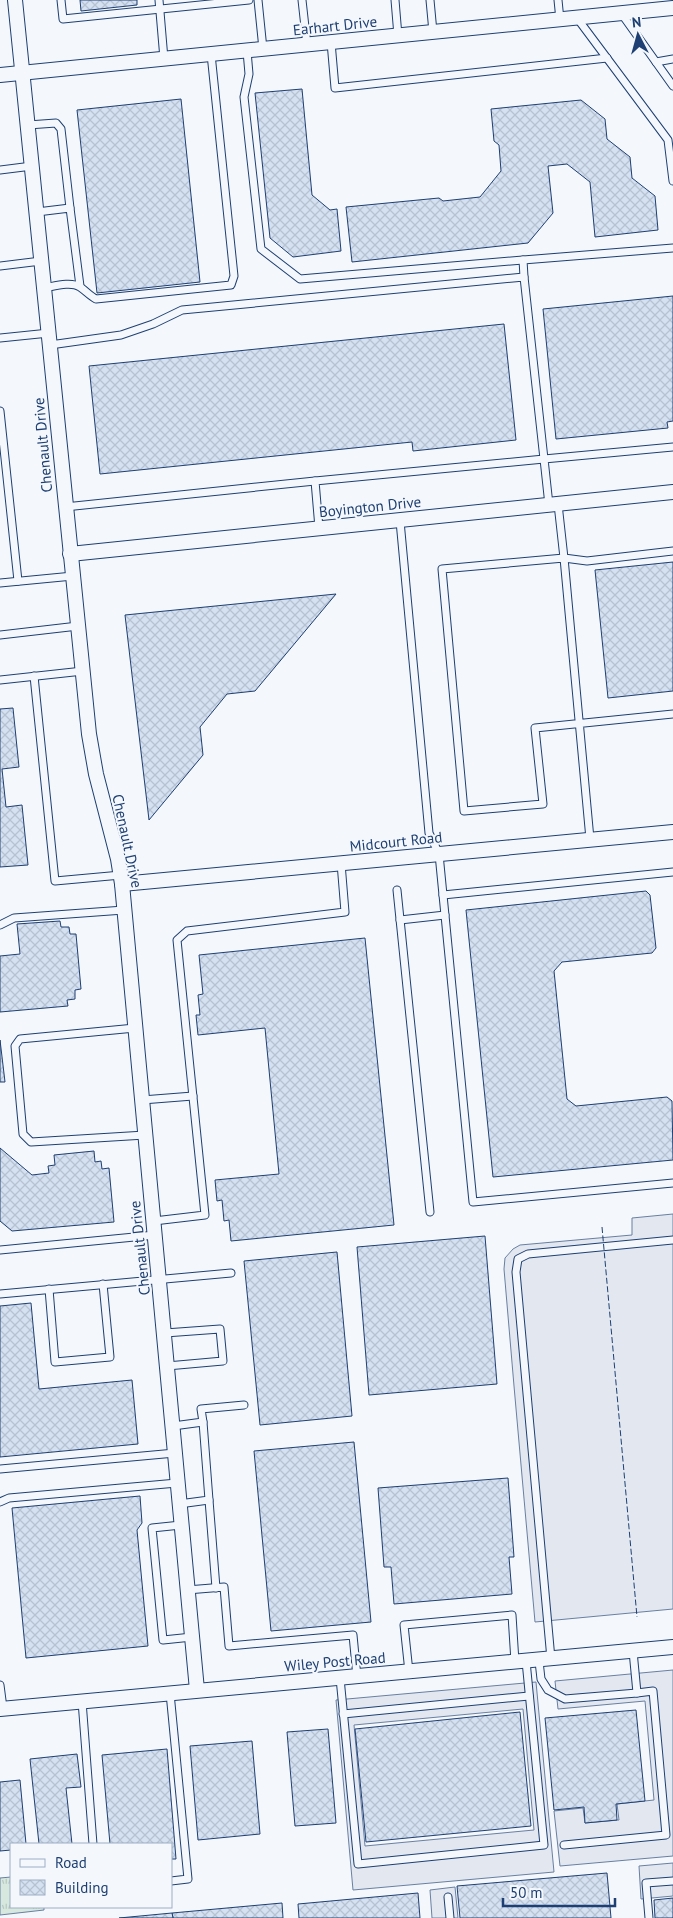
<svg xmlns="http://www.w3.org/2000/svg" width="673" height="1918" viewBox="0 0 673 1918" font-family="'PT Sans',sans-serif">
	<style>
		.grass { fill: url(#grass-tufts); stroke: #687fa3 }
		.parking { fill: #e3e8f0; stroke: #687fa3; fill-rule: evenodd }
		.building { fill: url(#building-cross-hatch); stroke: #1d3f73 }
		.lines { fill: none; stroke-linecap: round; stroke-linejoin: round }
		.service-casing { stroke: #1d3f73; stroke-width: 9 }
		.minor-casing { stroke: #1d3f73; stroke-width: 16 }
		.service { stroke: #f4f7fb; stroke-width: 7 }
		.minor { stroke: #f4f7fb; stroke-width: 14 }
		.fence { stroke: #1d3f73; stroke-width: 1; stroke-dasharray: 6 2.5; stroke-linecap: butt }
		.labels { text-anchor: middle; stroke-width: 4; stroke-linejoin: round; paint-order: stroke }
		.street-label { font-size: 15px; fill: #1d3f73; stroke: #f4f7fb }
	</style>
	<defs>
		<pattern id="grass-tufts" width="24" height="20" patternUnits="userSpaceOnUse" patternTransform="scale(1.25)"><rect width="24" height="20" fill="#d7e8df"/><path d="M3 7l-1-3M5 7V3M7 7l1-3M15 17l-1-3M17 17v-4M19 17l1-3" fill="none" stroke="#b8c8c3"/></pattern>
		<pattern id="building-cross-hatch" width="8" height="8" patternUnits="userSpaceOnUse" patternTransform="scale(1.25)"><rect width="8" height="8" fill="#d5e0f0"/><path d="M0 0l8 8M0 8l8-8" fill="none" stroke="#b6c1d1"/></pattern>
	</defs>
	<rect width="100%" height="100%" fill="#f4f7fb"/>
	<!-- grass -->
	<polygon class="grass" points="11,1877 11,1907 44,1907 44,1910 0,1915 0,1878"/>
	<!-- parking -->
	<g class="parking">
		<polygon points="673,1214 673,1609 535,1622 514,1386 504,1269 505,1258 513,1249 520,1245 632,1235 632,1218"/>
		<polygon points="673,1670 673,1856 560,1866 554,1811 583,1808 585,1823 619,1820 617,1804 654,1800 645,1701 558,1709 555,1681"/>
		<path d="M536,1682L554,1872L353,1890L336,1700ZM523,1709L534,1830L365,1846L354,1725Z"/>
		<polygon points="673,1863 673,1896 641,1899 639,1866"/>
		<polygon points="455,1887 458,1918 432,1918 430,1890"/>
	</g>
	<!-- building -->
	<g class="building">
		<polygon points="80,0 137,0 137,5 81,11"/>
		<polygon points="302,89 312,195 330,210 337,209 341,251 293,257 270,238 255,93"/>
		<polygon points="181,99 200,282 97,293 77,110"/>
		<polygon points="581,100 605,119 607,139 630,157 632,178 655,196 658,230 595,237 590,182 567,164 548,166 553,213 528,243 352,262 346,207 439,198 443,201 480,197 501,171 499,145 494,141 491,109"/>
		<polygon points="673,296 673,421 667,422 668,428 556,439 543,309"/>
		<polygon points="504,324 516,440 413,451 412,442 100,474 89,366"/>
		<polygon points="673,562 673,691 608,698 595,570"/>
		<polygon points="336,594 255,691 227,694 200,727 203,755 149,820 125,615"/>
		<polygon points="13,708 19,767 2,769 6,807 22,805 28,865 0,867 0,709"/>
		<polygon points="646,891 650,895 656,948 652,953 562,962 554,971 567,1099 576,1106 667,1097 672,1101 673,1160 493,1177 466,910"/>
		<polygon points="60,921 61,927 69,927 70,934 76,934 81,989 75,990 75,999 67,1000 68,1006 0,1012 0,956 20,954 17,924"/>
		<polygon points="365,938 394,1225 231,1241 229,1220 224,1221 222,1200 217,1201 215,1180 279,1174 265,1028 198,1035 196,1015 200,1015 198,995 203,994 199,955"/>
		<polygon points="0,1040 5,1082 0,1082"/>
		<polygon points="0,1148 32,1175 49,1173 48,1166 55,1165 54,1155 94,1151 95,1162 101,1161 102,1169 109,1168 114,1222 12,1231 0,1221"/>
		<polygon points="485,1236 497,1384 369,1395 357,1247"/>
		<polygon points="337,1252 352,1416 260,1425 244,1261"/>
		<polygon points="31,1303 39,1389 132,1380 138,1444 0,1457 0,1306"/>
		<polygon points="354,1442 371,1622 271,1631 254,1451"/>
		<polygon points="508,1478 514,1557 509,1557 512,1594 394,1604 391,1567 384,1567 378,1488"/>
		<polygon points="140,1496 142,1523 137,1530 148,1646 26,1658 12,1508"/>
		<polygon points="636,1710 645,1801 616,1804 617,1820 585,1823 584,1807 554,1810 545,1718"/>
		<polygon points="520,1712 531,1826 366,1842 355,1729"/>
		<polygon points="328,1729 336,1823 295,1826 287,1732"/>
		<polygon points="252,1741 260,1834 198,1840 190,1746"/>
		<polygon points="167,1749 176,1859 171,1859 171,1844 110,1844 102,1755"/>
		<polygon points="77,1754 81,1787 66,1788 72,1844 39,1844 30,1759"/>
		<polygon points="20,1780 26,1844 11,1844 11,1850 0,1851 0,1782"/>
		<polygon points="607,1873 611,1918 460,1918 457,1886"/>
		<polygon points="418,1893 420,1918 299,1918 298,1904"/>
		<polygon points="673,1898 673,1918 655,1918 654,1900"/>
		<polygon points="282,1903 283,1918 173,1918 172,1913"/>
		<polygon points="172,1913 173,1918 119,1918"/>
	</g>
	<g class="lines">
		<!-- service casing -->
		<g class="service-casing">
			<g id="service">
				<polyline points="61,0 63,19 249,0"/>
				<polyline points="159,0 164,59"/>
				<polyline points="258,0 263,49"/>
				<polyline points="302,0 307,45"/>
				<polyline points="395,0 398,36"/>
				<polyline points="430,0 433,32"/>
				<polyline points="558,0 560,20"/>
				<polyline points="621,13 673,86"/>
				<polyline points="577,18 668,140 673,181"/>
				<polyline points="331,42 335,88 607,58"/>
				<polyline points="247,51 249,74 244,97 261,249 300,279 523,260"/>
				<polyline points="656,62 673,59"/>
				<polyline points="28,125 56,123 61,129 70,208"/>
				<polyline points="0,170 32,166"/>
				<polyline points="37,212 70,208 80,286"/>
				<polyline points="0,266 41,261"/>
				<polyline points="524,277 523,260 673,248"/>
				<path d="M44,288C55,286 71,281 80,287C86,291 90,296 96,299L231,285L234,276L211,54"/>
				<polyline points="0,338 49,333"/>
				<polyline points="50,345 121,335 153,324 182,310 524,277 544,459 315,481 319,528"/>
				<polyline points="0,411 18,581"/>
				<polyline points="558,504 564,558 587,561 673,551"/>
				<polyline points="549,505 544,459 673,447"/>
				<polyline points="65,507 315,481"/>
				<polyline points="400,521 429,833 439,854 473,1202 673,1183"/>
				<polyline points="0,583 73,576"/>
				<polyline points="0,635 78,626"/>
				<polyline points="34,676 55,881 121,875"/>
				<polyline points="0,680 83,671"/>
				<polyline points="590,839 564,558 442,569 464,811 543,804 535,728 673,714"/>
				<polyline points="397,890 430,1212"/>
				<polyline points="443,895 673,872"/>
				<polyline points="400,920 445,915"/>
				<polyline points="0,925 14,918 124,910"/>
				<polyline points="135,1028 20,1039 15,1046 23,1134 31,1142 145,1135"/>
				<polyline points="142,1100 193,1096"/>
				<polyline points="154,1221 205,1215 177,940 187,931 345,912 341,863"/>
				<polyline points="0,1250 155,1235"/>
				<polyline points="49,1289 55,1362 110,1357 103,1284"/>
				<polyline points="0,1294 231,1273"/>
				<polyline points="165,1333 220,1329 223,1361 167,1366"/>
				<polyline points="173,1426 203,1422 201,1409 244,1405"/>
				<polyline points="0,1469 175,1453"/>
				<polyline points="209,1500 216,1588"/>
				<polyline points="0,1502 9,1498 177,1483"/>
				<polyline points="179,1504 209,1500 203,1422"/>
				<polyline points="181,1525 152,1528 163,1640 192,1637"/>
				<polyline points="187,1590 224,1587 229,1646 353,1635 357,1677"/>
				<polyline points="551,1659 516,1272 518,1259 528,1254 673,1240"/>
				<polyline points="539,1661 541,1679 548,1690 565,1699 637,1693"/>
				<polyline points="409,1672 404,1625 512,1615 515,1662"/>
				<polyline points="340,1678 358,1864 544,1845 526,1661"/>
				<polyline points="0,1685 3,1708"/>
				<polyline points="170,1693 188,1879 171,1881"/>
				<polyline points="82,1701 93,1844"/>
				<polyline points="343,1714 529,1696"/>
				<polyline points="564,1845 666,1835 653,1691 637,1693 633,1651"/>
				<polyline points="448,1897 450,1918"/>
				<polyline points="649,1918 646,1883 673,1881"/>
			</g>
		</g>
		<!-- minor casing -->
		<g class="minor-casing">
			<g id="minor">
				<polyline points="15,0 89,734 96,774 118,859 122,884 197,1690"/>
				<polyline points="0,75 673,8"/>
				<polyline points="70,554 673,492"/>
				<polyline points="122,884 673,832"/>
				<polyline points="0,1709 673,1647"/>
			</g>
		</g>
		<!-- service -->
		<use href="#service" class="service"/>
		<!-- minor -->
		<use href="#minor" class="minor"/>
		<!-- fence -->
		<polyline class="fence" points="602,1227 637,1617"/>
	</g>
	<g class="labels">
		<!-- street labels -->
		<g class="street-label">
			<text transform="translate(335 26) rotate(-6)" y="5">Earhart Drive</text>
			<text transform="translate(43 445) rotate(-95)" y="5">Chenault Drive</text>
			<text transform="translate(370 507) rotate(-6)" y="5">Boyington Drive</text>
			<text transform="translate(127 841) rotate(78)" y="5">Chenault Drive</text>
			<text transform="translate(396 842) rotate(-6)" y="5">Midcourt Road</text>
			<text transform="translate(140 1248) rotate(-96)" y="5">Chenault Drive</text>
			<text transform="translate(335 1662) rotate(-5)" y="5">Wiley Post Road</text>
		</g>
	</g>
	<!-- legend -->
	<rect x="10" y="1843" width="162" height="65" fill="#f4f7fb" stroke="#9eadc5"/>
	<rect x="20" y="1859" width="25" height="8" fill="#f4f7fb" stroke="#9eadc5"/>
	<text x="55" y="1868" font-size="15" fill="#1d3f73">Road</text>
	<rect x="20" y="1880" width="25" height="15" fill="url(#building-cross-hatch)" stroke="#9eadc5"/>
	<text x="55" y="1893" font-size="15" fill="#1d3f73">Building</text>
	<!-- north arrow -->
	<g transform="translate(638 35) rotate(354)" stroke="#f4f7fb" stroke-width="4" paint-order="stroke">
	<path d="M0-4L9 19L0 12L-9 19Z" fill="#1d3f73"/>
	<text y="-8" font-size="14" font-weight="bold" text-anchor="middle" fill="#1d3f73">N</text>
	</g>
	<!-- scale -->
	<path d="M503 1898v8h112v-8" fill="none" stroke="#1d3f73" stroke-width="2.5"/>
	<text x="510" y="1898" font-size="15" fill="#1d3f73" stroke="#f4f7fb" stroke-width="4" paint-order="stroke">50 m</text>
</svg>
